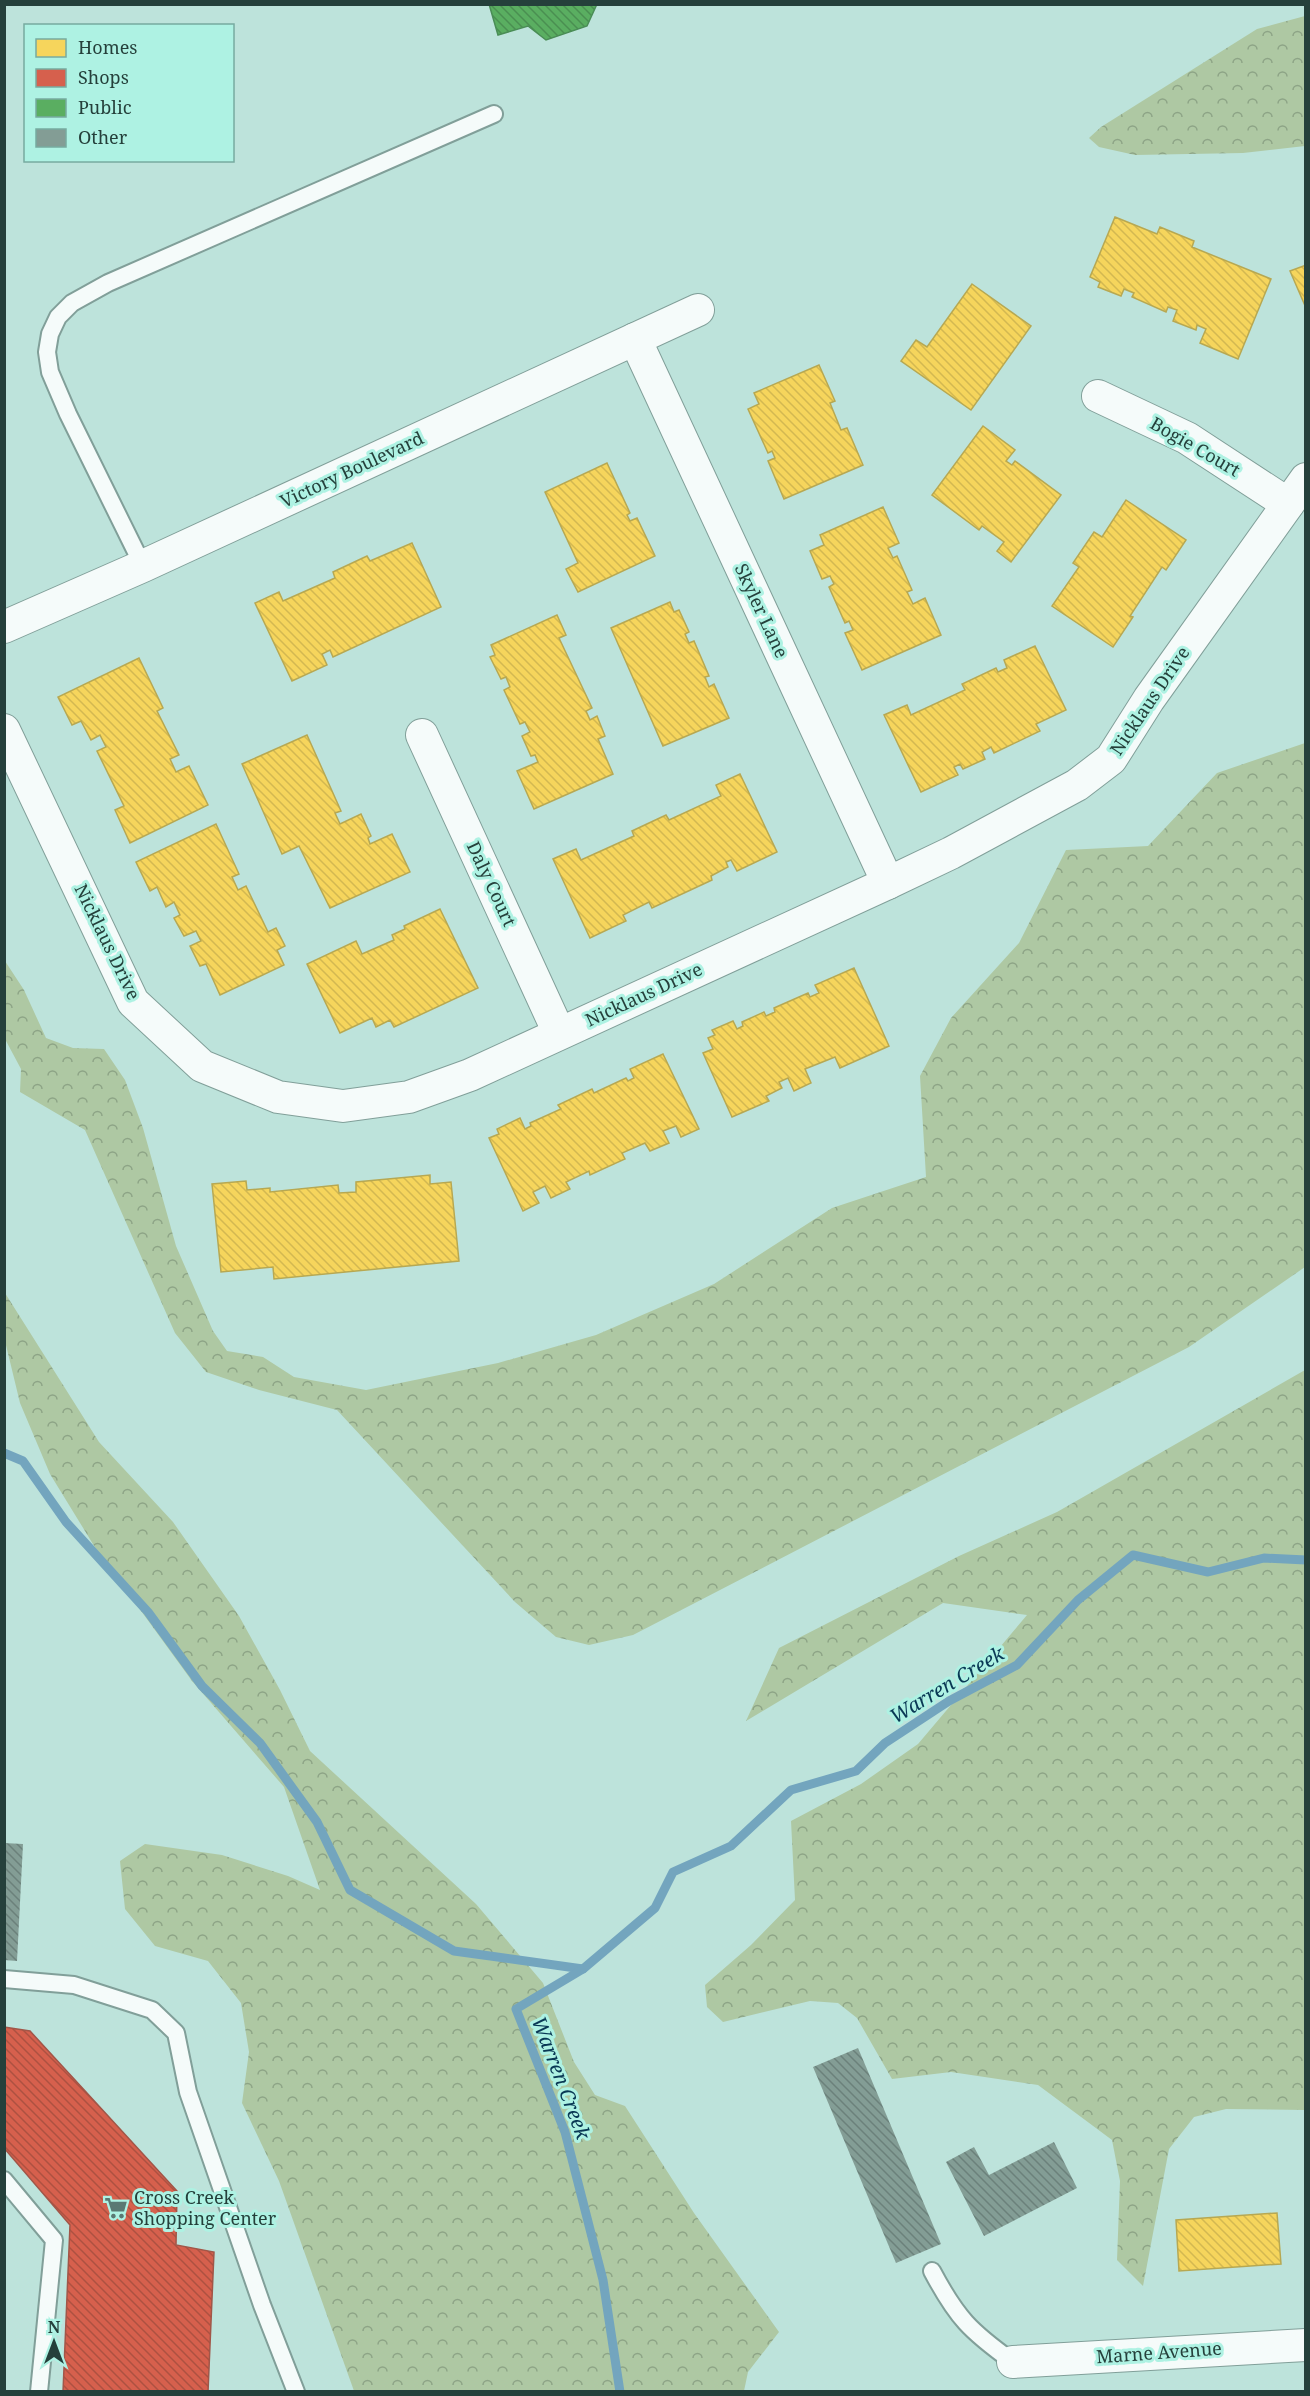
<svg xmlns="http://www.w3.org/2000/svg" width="1310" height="2396" viewBox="0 0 1310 2396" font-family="'Noto Serif',serif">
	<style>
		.forest { fill: url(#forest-crowns) }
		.homes { fill: url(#homes-back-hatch); stroke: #b7a852; stroke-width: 1.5 }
		.shops { fill: url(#shops-back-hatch); stroke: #a15648; stroke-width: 1.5 }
		.public { fill: url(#public-back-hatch); stroke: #4a8d56; stroke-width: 1.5 }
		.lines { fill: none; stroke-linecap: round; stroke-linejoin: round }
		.stream { stroke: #73a5be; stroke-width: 9 }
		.building { fill: url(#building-back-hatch) }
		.lane-casing { stroke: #819f99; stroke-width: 20 }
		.street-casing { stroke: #819f99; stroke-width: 34 }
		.lane { stroke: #f5fbfa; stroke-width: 16 }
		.street { stroke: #f5fbfa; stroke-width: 32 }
		.labels { text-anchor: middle; stroke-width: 6; stroke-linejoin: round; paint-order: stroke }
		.street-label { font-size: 18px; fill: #25403b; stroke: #aef2e3 }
		.poi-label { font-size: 18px; fill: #25403b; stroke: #aef2e3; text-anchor: start }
		.water-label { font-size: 20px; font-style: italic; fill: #093854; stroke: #aef2e3 }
	</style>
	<defs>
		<pattern id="forest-crowns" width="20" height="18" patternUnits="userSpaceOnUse" patternTransform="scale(1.5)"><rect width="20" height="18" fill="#aec8a3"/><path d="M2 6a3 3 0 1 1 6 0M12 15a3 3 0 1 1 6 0" fill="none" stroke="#8da486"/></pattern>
		<pattern id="homes-back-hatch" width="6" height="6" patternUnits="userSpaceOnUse" patternTransform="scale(1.5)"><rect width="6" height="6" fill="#f6d55c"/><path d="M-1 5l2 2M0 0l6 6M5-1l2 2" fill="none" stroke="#d3b851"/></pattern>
		<pattern id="shops-back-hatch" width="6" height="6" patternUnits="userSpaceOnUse" patternTransform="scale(1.5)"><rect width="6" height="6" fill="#d6604d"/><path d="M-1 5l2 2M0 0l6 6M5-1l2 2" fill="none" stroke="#ad5141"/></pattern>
		<pattern id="public-back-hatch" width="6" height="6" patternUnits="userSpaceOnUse" patternTransform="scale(1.5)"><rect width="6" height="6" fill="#5aae61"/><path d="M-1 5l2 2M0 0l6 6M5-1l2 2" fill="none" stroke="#4a8f51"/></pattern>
		<pattern id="building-back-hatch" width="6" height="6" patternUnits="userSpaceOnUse" patternTransform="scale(1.5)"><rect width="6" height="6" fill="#839d95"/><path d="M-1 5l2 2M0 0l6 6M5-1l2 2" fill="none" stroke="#6b817b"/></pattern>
	</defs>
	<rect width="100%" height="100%" fill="#bde3db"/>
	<!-- forest -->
	<g class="forest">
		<polygon points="1305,16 1305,146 1243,153 1135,155 1099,147 1089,138 1101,127 1257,29"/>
		<polygon points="1305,743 1305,1267 1189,1347 633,1635 589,1645 556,1637 515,1602 337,1410 259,1390 206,1372 175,1333 85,1130 20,1092 21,1069 5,1039 5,961 24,990 46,1038 73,1048 104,1049 125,1080 143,1128 176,1246 213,1331 227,1351 263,1357 294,1377 366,1390 498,1363 596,1335 714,1284 832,1208 926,1177 920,1076 951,1018 1019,943 1066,850 1148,846 1217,773"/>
		<polygon points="5,1293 99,1442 173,1522 239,1616 280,1690 310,1751 476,1904 543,1983 574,2062 595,2095 625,2106 694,2213 779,2332 748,2372 744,2391 354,2391 279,2181 242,2103 249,2052 241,2003 208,1961 155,1946 125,1909 120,1861 145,1844 222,1855 288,1876 320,1890 284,1787 192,1681 96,1549 50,1474 20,1403 5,1341"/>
		<polygon points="1305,1370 1305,2110 1226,2109 1194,2117 1169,2149 1143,2286 1117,2260 1120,2181 1112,2140 1038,2085 951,2072 892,2079 857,2018 838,2003 810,2001 723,2022 707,2007 705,1985 751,1945 795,1900 791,1821 861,1784 918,1744 1027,1615 943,1603 746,1721 779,1648 959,1556 1057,1512"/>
	</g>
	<!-- homes -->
	<g class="homes">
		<polygon points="1115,217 1157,234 1160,227 1194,241 1192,247 1271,279 1238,359 1200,343 1206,329 1197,325 1196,330 1173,321 1177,310 1168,307 1166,312 1132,297 1134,293 1124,289 1121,296 1098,287 1100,282 1090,277"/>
		<polygon points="1306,265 1306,308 1290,271"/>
		<polygon points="972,284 1031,326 971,410 901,361 916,340 927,347"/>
		<polygon points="819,365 835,401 830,403 841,430 847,428 863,465 784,499 768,461 775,458 772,451 768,453 748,409 759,404 754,393"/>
		<polygon points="983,426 1015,450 1006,461 1012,465 1015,461 1061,495 1011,562 997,551 1004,542 982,526 979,530 932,495"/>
		<polygon points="607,463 630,513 627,515 630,521 637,518 655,556 578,592 566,569 578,563 545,492"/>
		<polygon points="1126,500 1186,540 1166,570 1162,567 1130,616 1133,617 1113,647 1052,606 1079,567 1073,563 1094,532 1102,537"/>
		<polygon points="883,507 899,543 888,548 893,558 897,556 912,590 907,592 913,604 925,598 941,635 862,670 845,633 853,630 849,621 845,623 829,587 834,584 830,576 822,579 810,551 824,545 820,535"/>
		<polygon points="412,543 441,607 333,657 330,650 322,654 327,665 292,681 255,603 279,592 283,601 335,578 333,572 367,556 370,561"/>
		<polygon points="670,602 674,612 679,610 689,632 685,634 689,643 694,641 709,676 705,677 709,687 714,684 729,718 663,746 611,628"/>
		<polygon points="557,615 566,635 559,638 592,708 586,711 590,720 597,716 605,736 598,739 613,774 534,809 517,771 538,762 535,755 531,756 522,736 530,732 525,722 520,724 504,690 510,687 506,677 501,679 490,657 495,655 491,645"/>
		<polygon points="1035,646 1066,710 1036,724 1040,731 994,753 991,747 982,752 985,759 963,769 960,764 954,767 958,775 921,792 884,715 907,705 911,715 965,690 962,684 996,668 998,672 1007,668 1004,660"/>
		<polygon points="139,658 163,708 157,711 179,755 170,759 176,772 189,766 208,805 130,843 115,810 124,806 97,751 106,747 100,735 91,740 81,721 72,725 58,697"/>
		<polygon points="307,735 341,811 335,813 340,824 361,814 371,836 368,838 370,844 392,834 410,872 330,908 299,846 282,854 242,764"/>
		<polygon points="740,774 777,852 737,871 731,860 726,862 728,867 711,876 712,880 652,908 649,902 623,915 626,921 590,938 553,859 576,849 581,860 634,836 632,831 666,815 669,820 721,796 716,785"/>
		<polygon points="216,824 239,874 232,877 238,890 246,886 268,932 276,928 285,946 277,950 284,965 220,995 206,964 200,966 190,946 201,941 196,931 184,936 174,918 180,915 174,902 166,907 157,887 150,891 136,862"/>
		<polygon points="440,909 478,988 394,1027 390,1020 376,1027 372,1018 340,1033 307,964 356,941 362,954 394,940 392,935 405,929 404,926"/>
		<polygon points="854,968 889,1046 840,1068 835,1057 805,1069 811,1083 794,1091 788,1078 779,1082 782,1088 766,1096 769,1101 732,1117 703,1053 713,1049 708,1038 715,1035 712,1030 733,1021 737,1029 743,1026 742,1022 764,1012 766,1016 775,1012 774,1008 808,993 810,997 819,993 815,985"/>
		<polygon points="663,1054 699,1129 681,1137 676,1126 663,1131 669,1143 650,1151 645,1143 622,1153 625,1159 590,1175 589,1171 566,1182 570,1189 551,1198 545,1186 533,1192 539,1203 523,1211 489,1138 499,1134 497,1129 520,1118 525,1129 531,1126 530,1123 561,1109 558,1105 592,1089 594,1093 626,1078 628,1081 634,1078 630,1069"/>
		<polygon points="430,1175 430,1184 451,1182 459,1261 274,1279 273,1267 221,1272 212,1184 246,1181 247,1190 270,1188 270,1192 338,1185 339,1193 356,1192 356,1182"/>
		<polygon points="1277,2213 1281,2264 1179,2271 1176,2220"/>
	</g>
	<!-- shops -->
	<polygon class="shops" points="4,2027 30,2031 177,2191 176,2245 214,2252 208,2392 63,2392 70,2225 4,2148"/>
	<!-- public -->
	<polygon class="public" points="489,4 597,4 587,26 546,40 528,26 498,35"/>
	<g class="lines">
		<!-- stream -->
		<g class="stream">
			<polyline points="4,1453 23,1461 66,1522 148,1612 202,1686 260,1743 317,1822 350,1890 454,1951 583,1969"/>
			<polyline points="620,2392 603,2280 565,2132 516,2009 583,1969 655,1908 673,1872 731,1846 791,1790 856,1771 885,1743 949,1701 1017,1665 1078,1600 1133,1555 1208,1572 1264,1558 1306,1560"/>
		</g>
	</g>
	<!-- building -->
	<g class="building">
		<polygon points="4,1843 23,1844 17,1961 4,1960"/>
		<polygon points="858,2048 941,2244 896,2263 813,2067"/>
		<polygon points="1054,2142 1077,2188 984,2236 946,2162 974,2147 989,2175"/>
	</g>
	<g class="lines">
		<!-- lane casing -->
		<g class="lane-casing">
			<g id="lane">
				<polyline points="143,566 68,414 50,372 47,352 50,334 58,317 72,303 108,283 494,114"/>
				<polyline points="4,1979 74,1985 152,2010 176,2033 188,2092 262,2305 296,2392"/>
				<polyline points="4,2180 54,2240 39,2392"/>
				<path d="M932,2271C957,2318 970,2331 1013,2362"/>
			</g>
		</g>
		<!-- street casing -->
		<g class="street-casing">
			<g id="street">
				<polyline points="635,339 888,883"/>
				<polyline points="1098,396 1187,438 1288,504"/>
				<polyline points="4,627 143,566 698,310"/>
				<polyline points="4,730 133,1002 202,1066 278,1097 343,1106 409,1097 470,1075 888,883 951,853 1077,785 1111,759 1149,699 1306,479"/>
				<polyline points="422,735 559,1033"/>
				<polyline points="1013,2362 1306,2345"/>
			</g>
		</g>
		<!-- lane -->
		<use href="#lane" class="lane"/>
		<!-- street -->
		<use href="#street" class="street"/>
	</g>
	<!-- icons -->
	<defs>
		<g id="supermarket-bare" transform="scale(1.8)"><path d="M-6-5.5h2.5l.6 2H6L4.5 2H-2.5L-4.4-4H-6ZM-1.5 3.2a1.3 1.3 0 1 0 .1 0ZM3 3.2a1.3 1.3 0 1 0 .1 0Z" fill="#5a7973" stroke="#aef2e3" stroke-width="2.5" paint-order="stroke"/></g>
	</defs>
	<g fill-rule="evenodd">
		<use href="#supermarket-bare" x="116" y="2208"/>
	</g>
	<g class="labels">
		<!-- street labels -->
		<g class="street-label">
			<text transform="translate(1195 447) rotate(30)" y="6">Bogie Court</text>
			<text transform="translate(352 470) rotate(-25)" y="6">Victory Boulevard</text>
			<text transform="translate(761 611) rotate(65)" y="6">Skyler Lane</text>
			<text transform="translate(1150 701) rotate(-56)" y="6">Nicklaus Drive</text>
			<text transform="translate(491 884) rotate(65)" y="6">Daly Court</text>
			<text transform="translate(107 942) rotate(64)" y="6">Nicklaus Drive</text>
			<text transform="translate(644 995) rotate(-25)" y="6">Nicklaus Drive</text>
			<text transform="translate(1159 2353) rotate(-4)" y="6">Marne Avenue</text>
		</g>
		<!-- poi labels -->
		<g class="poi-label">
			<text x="134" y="2204">Cross Creek<tspan x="134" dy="21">Shopping Center</tspan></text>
		</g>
		<!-- water labels -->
		<g class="water-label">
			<text transform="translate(947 1685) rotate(-31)" y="7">Warren Creek</text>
			<text transform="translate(561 2078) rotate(69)" y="7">Warren Creek</text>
		</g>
	</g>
	<!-- border -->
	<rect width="1310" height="2396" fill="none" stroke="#25403b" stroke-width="12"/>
	<!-- legend -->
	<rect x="24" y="24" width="210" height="138" fill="#aef2e3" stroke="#77aba0" stroke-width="1.5"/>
	<rect x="36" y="39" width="30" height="18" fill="#f6d55c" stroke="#77aba0" stroke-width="1.5"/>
	<text x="78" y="54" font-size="18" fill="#25403b">Homes</text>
	<rect x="36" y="69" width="30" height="18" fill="#d6604d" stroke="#77aba0" stroke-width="1.5"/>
	<text x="78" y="84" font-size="18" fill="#25403b">Shops</text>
	<rect x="36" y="99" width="30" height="18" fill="#5aae61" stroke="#77aba0" stroke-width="1.5"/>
	<text x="78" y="114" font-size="18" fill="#25403b">Public</text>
	<rect x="36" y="129" width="30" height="18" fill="#839d95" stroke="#77aba0" stroke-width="1.5"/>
	<text x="78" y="144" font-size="18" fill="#25403b">Other</text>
	<!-- north arrow -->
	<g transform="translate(54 2342)" stroke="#aef2e3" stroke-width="4.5" paint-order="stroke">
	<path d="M0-4.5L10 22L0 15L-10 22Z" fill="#25403b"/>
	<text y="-9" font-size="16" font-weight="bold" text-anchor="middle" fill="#25403b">N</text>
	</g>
</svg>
